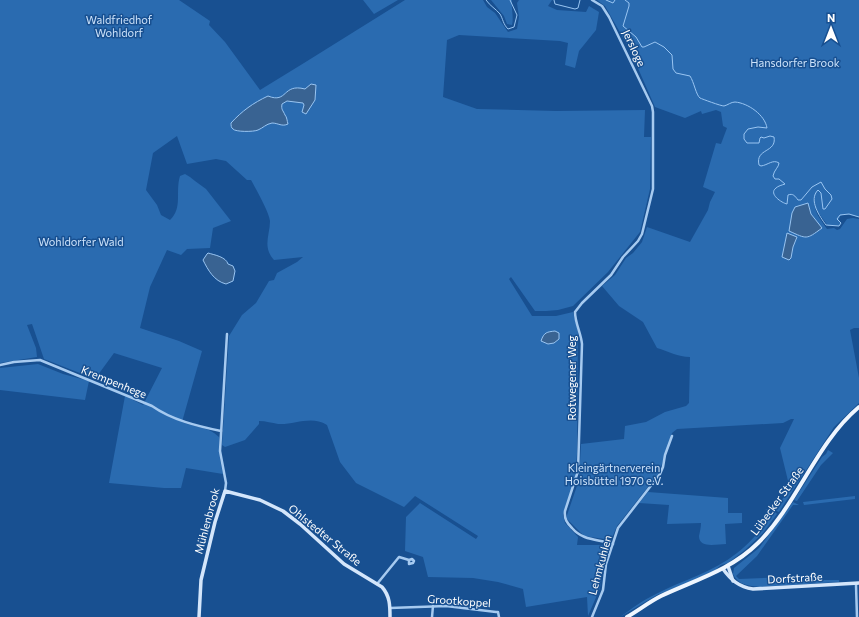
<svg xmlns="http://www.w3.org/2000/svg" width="859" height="617" viewBox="0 0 859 617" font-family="Commissioner,sans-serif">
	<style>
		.green { fill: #2a6bb0; fill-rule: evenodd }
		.water { fill: #396392; stroke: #99c5f2 }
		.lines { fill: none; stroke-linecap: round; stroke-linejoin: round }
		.stream { stroke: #99c5f2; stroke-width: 1 }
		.street { stroke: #a6caf0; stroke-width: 2.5 }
		.secondary { stroke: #d4e6fb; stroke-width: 3.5 }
		.primary { stroke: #eff6ff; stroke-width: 4 }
		.labels { text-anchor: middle; stroke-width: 3; stroke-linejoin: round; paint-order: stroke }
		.park-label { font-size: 11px; fill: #cde3fb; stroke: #185091 }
		.street-label { font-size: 11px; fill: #fff; stroke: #185091 }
	</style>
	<rect width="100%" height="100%" fill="#185091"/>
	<!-- green -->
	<g class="green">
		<path d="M0,0H179L210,21L209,25L225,42L260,90L304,63L405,0H483L487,7L495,13L508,32L517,29L519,17L517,3L519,0H552L548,6L557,10L586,12L589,6L599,12L596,30L579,51L575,68L565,65L568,43L560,41L459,35L447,40L443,97L477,109L556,111L645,110L644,137H651L650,189L640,232L608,272L573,306L558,310L546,311H535L511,277L509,279L532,316H556L573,312L578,331L577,454L575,480L563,515L565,523L578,537L577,545H607L610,547L604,565L600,588L588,616L587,597L526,607L523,589L498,582L473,578L428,577L423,557L405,551L406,517L420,503L476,539L478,536L415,496L404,507L356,483L340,462L327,425C311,415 295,425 278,424C272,423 266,421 259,421V424L245,440L225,447L222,445L229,336L242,315L256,303L269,281L274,280L277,273L297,262L303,257L274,260C262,247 270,235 270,221C269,212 256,189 251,180H247L226,161L216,159L187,164L177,136L153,153L146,190L157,205L161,215L170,220C183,208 175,192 180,176L185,174L190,177L195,181L206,189L231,221L213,228L210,248L187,249L181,255L167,250L150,287L140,328L179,341L202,351L182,422C196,428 208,426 219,437L220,459L223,474L186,468L181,488H164L109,483L125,396L143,405L162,368L114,353L95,379L44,359L32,324L27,325L36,348L37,357L0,363Z"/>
		<polygon points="363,0 398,0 374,14"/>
		<path d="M491,0H512C511,8 514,18 512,25L507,24L504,16Z"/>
		<path d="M597,0H859V217L845,214L840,216L839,220L841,223L839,226H828L815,208V195C812,210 819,217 827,229L834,228L837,230L840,229L847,219L853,218L859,219V328H854L850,330L859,378V403L834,427L779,512L774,510H765L777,506L790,489L780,448L794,419H791L783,423L677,429L672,433L659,473L617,526L611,540L584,536L566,518L579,480L581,444L624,439L625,426L646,422L665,412L686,406L689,403L690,357C678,357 668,351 657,348L643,322L619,306L602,286L615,275L626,258L633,253L642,242L647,227L690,242L708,210L710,202L715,192L703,187L716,143L721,144L727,128L723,126L721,112L716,110L702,114L701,111L685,118L655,107L630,50L605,6ZM808,203L811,214L821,228L809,237ZM787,233L797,238L793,247L791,258L782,257Z"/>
		<polygon points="38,364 63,374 89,381 85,400 0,390 0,368"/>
		<polygon points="828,450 833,453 821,465 797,501 794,500 822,457 826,454"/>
		<path d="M648,492L728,498V513H742V523L725,524L726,544C717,544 699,549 699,536C700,531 701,527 701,523L667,524L669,505L639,503Z"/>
		<polygon points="855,496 855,499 804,505 803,502"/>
		<path d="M793,502L799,505H793L757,556L736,576L739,579L807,576V580H839V582L760,587C749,586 738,585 733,574L734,568L759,548Z"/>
		<path d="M775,512L777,514L763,533L745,550L728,563L721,565L715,570L699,578L657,595L620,617C631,609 643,600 656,594C683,580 713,572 737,553C752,542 763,526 775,512Z"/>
	</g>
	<!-- water -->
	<g class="water">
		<path d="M311,84L316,85L315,100L306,114L302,112L304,105L303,103L287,101L282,104C281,110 283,110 285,115C287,117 287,121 288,124C282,127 278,123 272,123C266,124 263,128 258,130C254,132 235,132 233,129C231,128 231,125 231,123C242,111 253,103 268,96C288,104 282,83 305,89Z"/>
		<path d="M808,203L811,214L822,228C806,240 807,239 789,231L792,213L795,207Z"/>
		<polygon points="787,233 797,237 793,247 791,258 789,260 782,257"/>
		<path d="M208,253C215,255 226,257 228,264L233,266L235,271L233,281L226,284C214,281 208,270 203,260L207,254Z"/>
		<path d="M555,331L559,333V339L554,343L548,344L541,341C544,332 547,332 555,331Z"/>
	</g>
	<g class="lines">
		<!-- stream -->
		<g class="stream">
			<path d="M486,0C490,6 496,9 500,14C503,19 503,24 508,29L514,27L517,15L510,0"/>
			<polyline points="554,0 555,4 575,9 578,8 580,0"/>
			<polyline points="606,0 613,3 615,0"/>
			<path d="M625,0L629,3V6L623,26L636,37L642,47H644L655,42L664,47L672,55L673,69L676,73L690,76C694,82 696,95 700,98C702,99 721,106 724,106C728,105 731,102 735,102C748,103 765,115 767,128L758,127L748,129L744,134V139L747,143H759L760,138L761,137L764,138L770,136L774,137C777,153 755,148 759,165L761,166C768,165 773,159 779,163C779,167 774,170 773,176L775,179H779L785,184C782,185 778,186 776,188C768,194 782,203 787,204L788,195C793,193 795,196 798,200H801L812,187L821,182L825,189L831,195L832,199L825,209H823L821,193L818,190C808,200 820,217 826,225L839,226L841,223L837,219L840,215L849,214L859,217"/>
		</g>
		<!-- street -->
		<g class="street">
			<path d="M592,0L602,6L609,17L652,106L653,112V189L642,234L638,241L623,257L611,275L582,303L575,312C575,323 581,333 582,344L578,471L565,511C564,519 567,523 572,528C583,541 598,539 613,544"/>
			<path d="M0,365L14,362L40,360L152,406C172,420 197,426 221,431"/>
			<polyline points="225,491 226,483 220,451 227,334"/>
			<polyline points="857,583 856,585 857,617"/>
			<polyline points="377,584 399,557 409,560 412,559 414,561 413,563 409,564 409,560"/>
			<polyline points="390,608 446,606 496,612 498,612 499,617"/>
			<polyline points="432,617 433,606"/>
			<polyline points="592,617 603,590 606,564 618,528 660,474 663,467 665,455 672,436"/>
		</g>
		<!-- secondary -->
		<g class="secondary">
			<polyline points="728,566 733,581"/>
			<path d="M723,569C731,580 739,587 753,589L859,583"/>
			<path d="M199,617L201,580L215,522L225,491L260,500L283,511L300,524L344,564L382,587C390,596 390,606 390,617"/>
		</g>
		<!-- primary -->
		<path class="primary" d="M627,617C639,610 649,602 661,596C695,580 731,570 758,543C798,503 816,443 859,407"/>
	</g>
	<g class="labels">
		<!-- park labels -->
		<g class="park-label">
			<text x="119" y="24">Waldfriedhof<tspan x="119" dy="13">Wohldorf</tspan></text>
			<text x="795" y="67">Hansdorfer Brook</text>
			<text x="81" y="246">Wohldorfer Wald</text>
			<text x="614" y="472">Kleingärtnerverein<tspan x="614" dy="13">Hoisbüttel 1970 e.V.</tspan></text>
		</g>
		<!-- street labels -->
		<g class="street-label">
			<text transform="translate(634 48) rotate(65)" y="4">Jersloge</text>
			<text transform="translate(572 378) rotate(-90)" y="4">Rotwegener Weg</text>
			<text transform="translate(114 382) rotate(22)" y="4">Krempenhege</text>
			<text transform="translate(777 501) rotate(-54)" y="4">Lübecker Straße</text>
			<text transform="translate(207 521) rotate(-75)" y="4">Mühlenbrook</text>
			<text transform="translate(325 535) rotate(39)" y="4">Ohlstedter Straße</text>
			<text transform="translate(600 565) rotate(-75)" y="4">Lehmkuhlen</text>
			<text transform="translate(795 578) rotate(-3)" y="4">Dorfstraße</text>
			<text transform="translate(459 601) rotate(4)" y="4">Grootkoppel</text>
		</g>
	</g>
	<!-- north arrow -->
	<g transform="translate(831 28)" stroke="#185091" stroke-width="3" paint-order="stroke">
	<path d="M0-3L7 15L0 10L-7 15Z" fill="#ffffff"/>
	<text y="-6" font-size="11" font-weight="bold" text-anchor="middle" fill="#ffffff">N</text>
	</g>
</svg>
